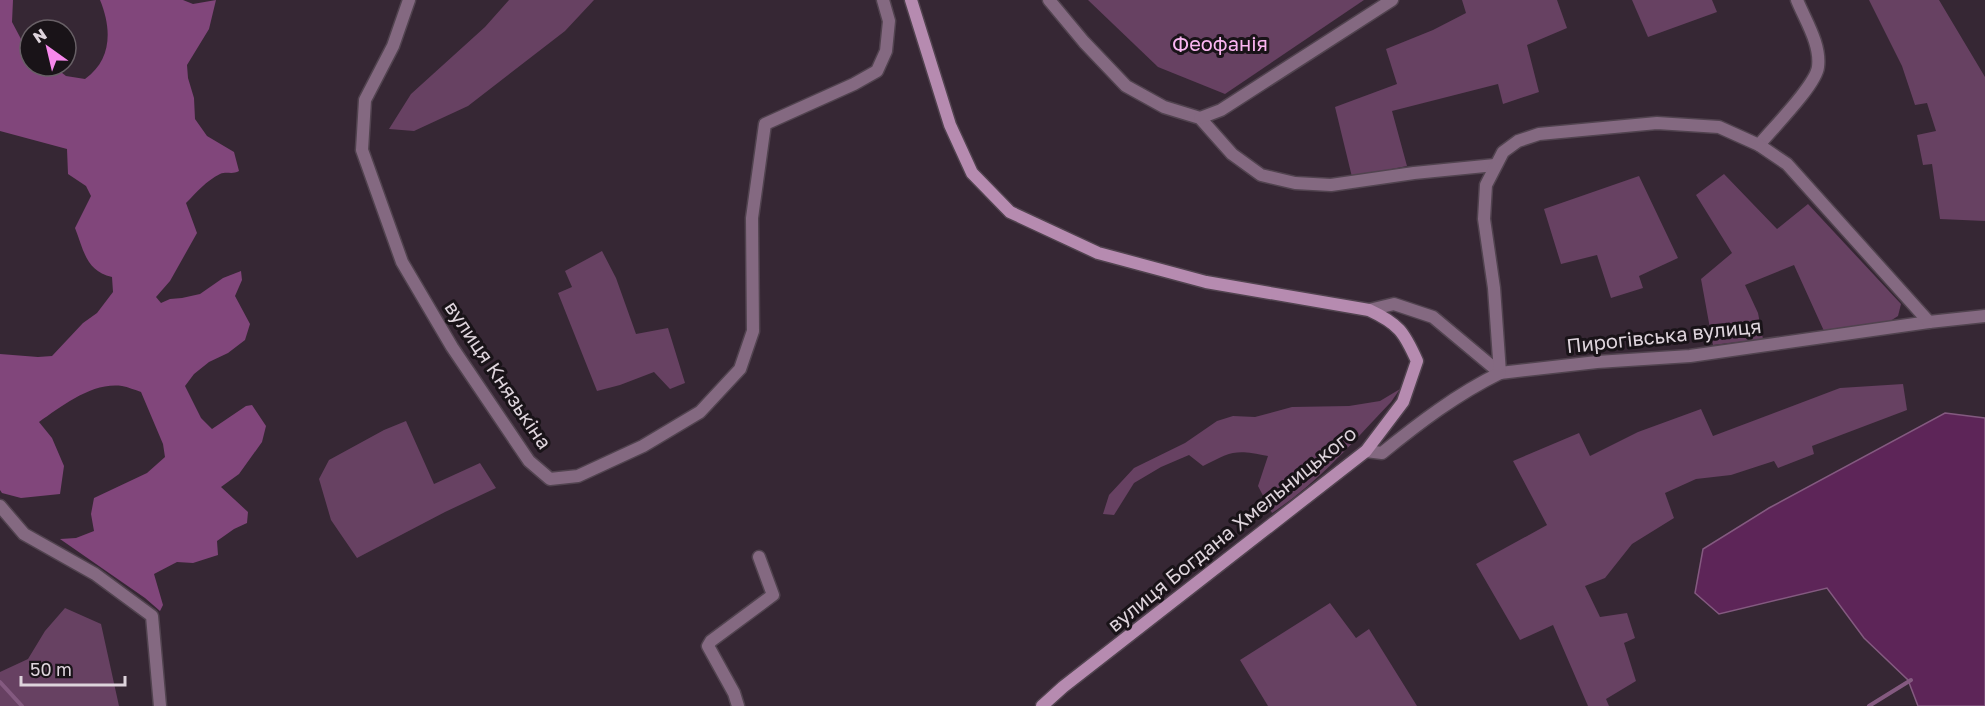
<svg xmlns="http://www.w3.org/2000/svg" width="1985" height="706" viewBox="0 0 1985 706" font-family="'Golos Text',sans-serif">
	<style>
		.green { fill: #674162 }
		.forest { fill: #81467b }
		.water { fill: #5d2558; stroke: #845a80; stroke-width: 1.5 }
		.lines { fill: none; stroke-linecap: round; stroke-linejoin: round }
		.stream { stroke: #845a80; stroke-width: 4 }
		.street-casing { stroke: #51434f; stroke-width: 15 }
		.secondary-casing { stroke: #51434f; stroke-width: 15 }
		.street { stroke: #846981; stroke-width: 12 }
		.secondary { stroke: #b68bb0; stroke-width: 12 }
		.labels { text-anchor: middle; stroke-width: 6; stroke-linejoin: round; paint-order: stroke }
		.park-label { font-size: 20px; fill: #fab5f1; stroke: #191318 }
		.street-label { font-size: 20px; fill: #ded4dc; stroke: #191318 }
	</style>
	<rect width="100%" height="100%" fill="#362734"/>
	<!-- green -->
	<g class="green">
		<polygon points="509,0 594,0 565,31 468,106 414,131 389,129 411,94 485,27"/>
		<polygon points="1088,0 1364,0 1225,94 1158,67"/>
		<polygon points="1462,0 1557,0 1567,28 1527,45 1539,92 1503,104 1498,84 1392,111 1407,166 1352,177 1335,107 1397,84 1386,49 1433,30 1466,13"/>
		<polygon points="1632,0 1712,0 1717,12 1648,37"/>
		<polygon points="1869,0 1939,0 1985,77 1985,221 1940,219 1932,164 1923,165 1917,135 1936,131 1927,103 1915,105 1902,66"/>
		<polygon points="1724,174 1777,229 1808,204 1901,304 1898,316 1884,325 1824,331 1794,265 1745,285 1758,313 1763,339 1713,345 1701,279 1732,253 1696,195"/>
		<polygon points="1639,176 1678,258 1639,276 1643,288 1611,298 1597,255 1561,264 1544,209"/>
		<polygon points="602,251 616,278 636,334 668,328 685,383 670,389 654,372 620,385 597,391 558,293 572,287 565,271"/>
		<polygon points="1903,384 1907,410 1812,446 1814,454 1778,468 1774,461 1731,475 1696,479 1665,493 1674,518 1632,544 1605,578 1585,586 1600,617 1627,613 1635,638 1624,643 1636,681 1606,699 1609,706 1588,706 1553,625 1520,640 1476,564 1547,525 1513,461 1579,433 1590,456 1638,432 1701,409 1713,436 1840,388"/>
		<path d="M1400,389L1391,402C1353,442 1318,483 1272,513L1258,486L1268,456C1235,449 1232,451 1203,466L1189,455L1161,467L1134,483L1114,515L1103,514L1109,495L1134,468L1185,443L1217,421L1233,416L1255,417L1292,407L1349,406L1380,401Z"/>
		<polygon points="406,421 434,484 480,463 496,488 445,512 357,558 331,520 319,479 329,460 384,430"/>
		<polygon points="1330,603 1356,638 1369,629 1417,706 1268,706 1240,660"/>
		<polygon points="65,608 101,624 119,706 0,706 0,672 28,659 45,631"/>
	</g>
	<!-- forest -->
	<path class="forest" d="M0,0H13L12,22L30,56V66H53L66,76L85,79C112,60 112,29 100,0H183L193,4L216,0L209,29L187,65L188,78L194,98L195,119L207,136L234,152L239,171C232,175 227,171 220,174C206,181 197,192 186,203L197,233L170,281L156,297L161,303L170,299L182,298L200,294L223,278L241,271L242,280L235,296L250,324L245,340L228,353L209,362L194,374L185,386L201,418L212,429L246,406L252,405L266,426L262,442L239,474L221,487L248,512L247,523L234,529L217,541L218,555L193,563L177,562L154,574L163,605L160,611L145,598L60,539L76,538L94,531L91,514L94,498L147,473L165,457L163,444L141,392C135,390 128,387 122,386C92,382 62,406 39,422L52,438L64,466L60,494L21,498L2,493L0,490V354L38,357L52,356L83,323L97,313L113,292L112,277C86,271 84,251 75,228L91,196L86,186L68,174L67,149L0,131Z"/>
	<!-- water -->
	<polygon class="water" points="1945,413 1985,418 1985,706 1918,706 1908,680 1864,638 1827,588 1719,614 1695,593 1703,549 1769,508"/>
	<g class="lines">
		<!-- stream -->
		<g class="stream">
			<polyline points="0,682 22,706"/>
			<polyline points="1869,706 1911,680"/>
		</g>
		<!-- street casing -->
		<g class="street-casing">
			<g id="street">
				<polyline points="409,0 393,46 365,100 362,150 402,262 452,347 529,461 550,479 578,476 643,446 700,412 740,369 753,331 752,218 765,124 854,84 877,71 886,51 889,21 883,0"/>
				<polyline points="1049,0 1084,42 1126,86 1164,107 1200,118 1232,154 1261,175 1295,183 1331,185 1414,173 1495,165"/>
				<polyline points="1200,118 1221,110 1392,0"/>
				<path d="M1759,145C1772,129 1816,85 1818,67C1821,44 1805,20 1797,0"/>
				<polyline points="1369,310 1394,304 1433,317 1500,373 1597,362 1690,356 1929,322 1985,316"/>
				<path d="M1366,451L1382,453C1419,423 1457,394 1500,373L1494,288L1484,219L1486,185L1503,152L1518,141L1539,134L1657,123L1719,127L1759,145L1787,164L1929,322"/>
				<polyline points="0,506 24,534 95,574 152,616 160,706"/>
				<polyline points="738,706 734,693 708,646 711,641 773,595 759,557"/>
			</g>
		</g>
		<!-- secondary casing -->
		<g class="secondary-casing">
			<path id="secondary" d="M911,0L950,125L972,173L1010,212L1098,253L1206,282L1369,310C1399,324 1404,332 1417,361L1403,402L1366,451L1063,687L1042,706"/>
		</g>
		<!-- street -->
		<use href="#street" class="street"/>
		<!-- secondary -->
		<use href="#secondary" class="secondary"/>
	</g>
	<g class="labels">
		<!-- park labels -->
		<g class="park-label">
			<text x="1220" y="51">Феофанія</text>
		</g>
		<!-- street labels -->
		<g class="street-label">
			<text transform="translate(1664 336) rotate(-6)" y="7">Пирогівська вулиця</text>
			<text transform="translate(498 375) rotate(56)" y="7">вулиця Князькіна</text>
			<text transform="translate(1232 529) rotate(-39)" y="7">вулиця Богдана Хмельницького</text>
		</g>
	</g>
	<!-- north arrow -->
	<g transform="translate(48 48) rotate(326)"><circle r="28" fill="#191318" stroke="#686066" stroke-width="1.5"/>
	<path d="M0-4.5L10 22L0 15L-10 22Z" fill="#f788ec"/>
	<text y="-9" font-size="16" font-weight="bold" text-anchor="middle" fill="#ded4dc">N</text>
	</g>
	<!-- scale -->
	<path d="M21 676v9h104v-9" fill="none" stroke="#ded4dc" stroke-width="3"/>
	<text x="30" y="676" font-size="18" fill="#ded4dc" stroke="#191318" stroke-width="4.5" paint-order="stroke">50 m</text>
</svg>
